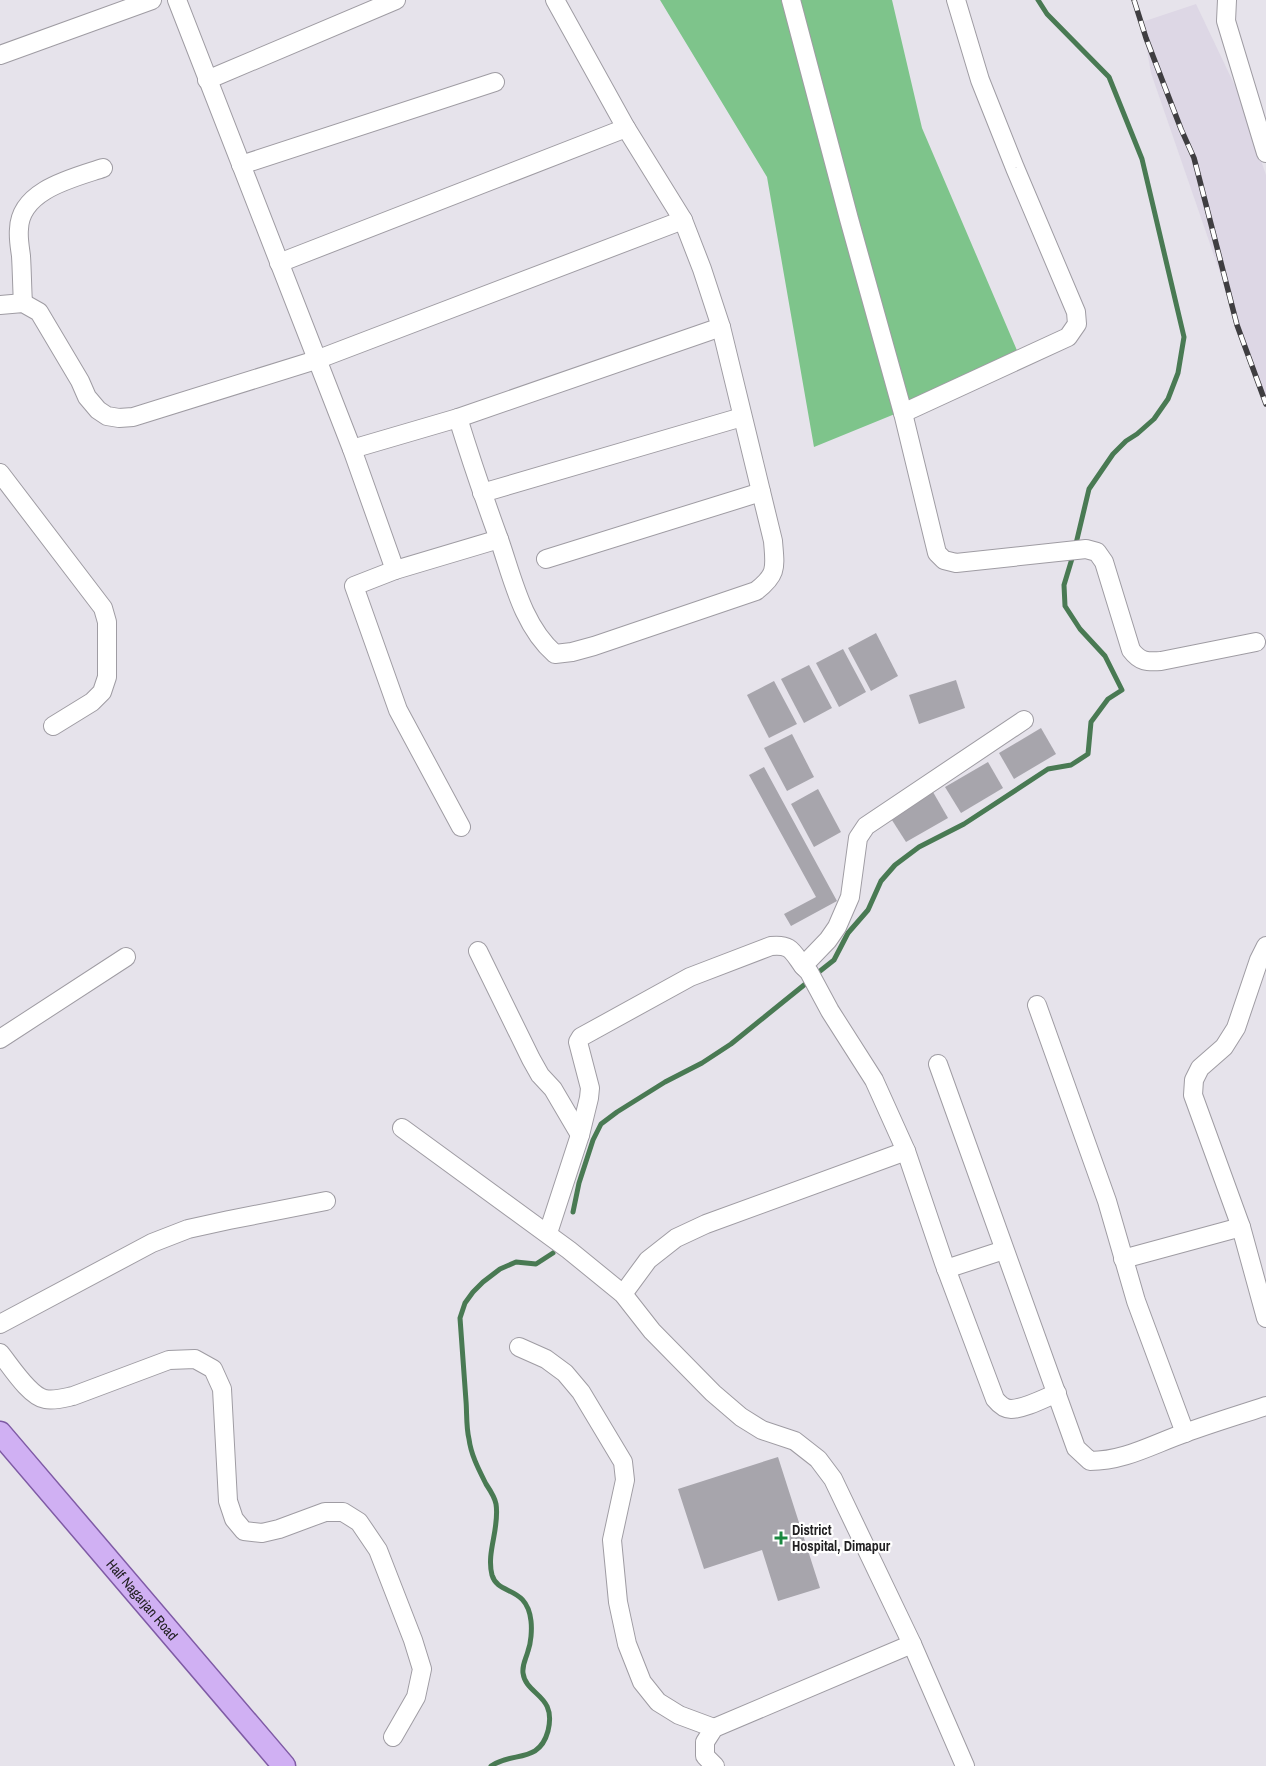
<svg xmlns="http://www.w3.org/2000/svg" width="1266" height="1766" viewBox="0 0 1266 1766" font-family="'Archivo Narrow',sans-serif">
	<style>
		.built { fill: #ddd7e5 }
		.forest { fill: #7ec48b }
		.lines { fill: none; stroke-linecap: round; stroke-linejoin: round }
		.stream { stroke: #497a53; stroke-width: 5 }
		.building { fill: #a7a5ac }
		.minor-casing { stroke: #9f9ca3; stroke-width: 20 }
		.major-casing { stroke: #7f5ba5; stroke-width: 25 }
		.minor { stroke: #fff; stroke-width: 18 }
		.major { stroke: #d0b0f3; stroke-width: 22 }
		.rail-casing { stroke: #3f3e41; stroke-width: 5.5 }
		.rail { stroke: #fff; stroke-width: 4; stroke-dasharray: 11; stroke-linecap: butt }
		.poi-dot { fill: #1b8840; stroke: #fff; stroke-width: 2 }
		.labels { text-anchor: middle; stroke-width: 4.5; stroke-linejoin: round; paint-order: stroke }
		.poi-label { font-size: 14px; font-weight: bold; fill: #212022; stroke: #fff; text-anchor: start }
		.street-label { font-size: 14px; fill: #212022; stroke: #fff }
	</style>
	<rect width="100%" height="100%" fill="#e6e3eb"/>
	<!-- built -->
	<polygon class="built" points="1196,4 1236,88 1266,175 1266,406 1151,73 1142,22"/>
	<!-- forest -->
	<polygon class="forest" points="660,0 892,0 922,128 1022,362 814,447 767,177"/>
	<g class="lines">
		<!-- stream -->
		<g class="stream">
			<polyline points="815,975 834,960 848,933 868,910 881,881 895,865 919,847 964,824 1048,769 1071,765 1088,754 1091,722 1108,699 1122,690 1105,656 1080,629 1065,606 1064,585 1074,552 1089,489 1113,454 1126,441 1137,434 1154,419 1168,399 1178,373 1184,337 1142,159 1109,77 1047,14 1038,0"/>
			<polyline points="573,1212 579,1183 593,1140 601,1124 617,1112 665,1082 702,1063 731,1044 809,981"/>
			<path d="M491,1766C513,1751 539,1764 548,1731C557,1694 526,1696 523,1673C522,1664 526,1659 528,1651C531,1643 532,1630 531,1621C527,1585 498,1596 492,1575C486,1552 500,1528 496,1504C495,1498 490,1490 486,1484C479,1470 471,1455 469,1439C466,1427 467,1413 466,1401C464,1374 462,1346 460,1318L465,1303L473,1292L483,1282L500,1269L516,1262L536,1264L553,1253"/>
		</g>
	</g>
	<!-- building -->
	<g class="building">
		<polygon points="876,633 898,676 871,691 848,648"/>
		<polygon points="843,649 866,692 839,707 816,663"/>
		<polygon points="809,665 832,708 804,723 781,679"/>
		<polygon points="956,680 965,708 919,724 909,695"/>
		<polygon points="774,681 797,724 769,738 747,695"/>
		<polygon points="1041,728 1056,754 1014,779 999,753"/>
		<polygon points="792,734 814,777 787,791 764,748"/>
		<polygon points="988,762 1003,788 961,813 945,787"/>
		<polygon points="764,767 837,901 791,926 784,914 816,897 749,775"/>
		<polygon points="818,789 841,832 814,847 791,804"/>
		<polygon points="933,792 948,818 906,842 890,817"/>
		<polygon points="778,1457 820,1588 778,1601 762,1550 704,1569 678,1489"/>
	</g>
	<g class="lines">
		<!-- minor casing -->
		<g class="minor-casing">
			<g id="minor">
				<polyline points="177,0 352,449 395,570"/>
				<path d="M791,0L849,219L903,413L937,553L944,560L956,563L1086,549L1097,552L1104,562L1131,650C1140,662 1147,662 1161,661L1256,642"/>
				<polyline points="1227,0 1226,21 1266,153"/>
				<polyline points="0,55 152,0"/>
				<polyline points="207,80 396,0"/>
				<polyline points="241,165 495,82"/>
				<polyline points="279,263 626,128"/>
				<path d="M23,303C22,287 22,272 21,256C20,248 18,238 19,229C20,190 73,178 103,168"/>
				<polyline points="0,305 23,303 39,312 80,381 87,397 98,410 107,416 119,418 133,417 316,360 683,220"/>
				<polyline points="903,413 1068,337 1077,324 1076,312 1015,168 980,80 956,0"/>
				<polyline points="458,418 721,327"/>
				<path d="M352,449L458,418C471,460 485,501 500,542C513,580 523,626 555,654L572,652L594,646L756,591C778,574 775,567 773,541L721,327L702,269L683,220L626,128L555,0"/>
				<polyline points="0,473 103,608 107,622 107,677 102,692 92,702 53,726"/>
				<polyline points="482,493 742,417"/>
				<polyline points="546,559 761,492"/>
				<path d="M1024,720L866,826L858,838L850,897L837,927L828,940L803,966L809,972L830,1011L874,1080L906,1151L944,1263L995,1399C999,1404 1004,1409 1011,1409C1024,1409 1045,1398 1057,1393"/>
				<polyline points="461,827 398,710 354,586 395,570 499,539"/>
				<polyline points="1266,946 1259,960 1236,1028 1224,1047 1200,1068 1194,1080 1193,1095 1241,1227 1266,1318"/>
				<polyline points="478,951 531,1059 540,1075 553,1089 580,1135"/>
				<polyline points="1037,1005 1107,1201 1136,1301 1185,1433"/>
				<polyline points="0,1039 126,957"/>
				<path d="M938,1064L1076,1448L1090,1461C1125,1461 1153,1444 1185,1433C1212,1423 1239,1415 1266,1406"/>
				<polyline points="402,1128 569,1250 623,1294 652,1331 713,1393 741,1417 762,1430 795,1441 818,1459 833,1479 912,1644 965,1766"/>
				<path d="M548,1233L580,1135L589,1098L590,1088L578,1042L581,1037L690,977L771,946C791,944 792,951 803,966"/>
				<polyline points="1123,1259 1241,1227"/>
				<polyline points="946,1269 1004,1250"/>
				<polyline points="623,1294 648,1260 676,1238 706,1224 906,1151"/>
				<polyline points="0,1324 152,1243 188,1229 229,1220 326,1201"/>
				<polyline points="519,1347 546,1359 565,1373 581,1392 623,1462 625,1480 612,1540 618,1602 627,1644 642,1682 658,1702 679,1715 714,1728"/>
				<path d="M0,1353C10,1365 29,1396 45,1399C54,1401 64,1398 73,1396L169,1360L195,1359L213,1369L222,1389L228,1501L234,1519L244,1531L262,1533L279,1529L325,1512H343L359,1522L378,1550L413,1640L422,1669L416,1697L393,1737"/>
				<polyline points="715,1766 705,1756 705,1742 714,1728 912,1644"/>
			</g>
		</g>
		<!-- major casing -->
		<g class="major-casing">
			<g id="major">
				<path id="s1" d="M0,1433L284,1766"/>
			</g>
		</g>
		<!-- minor -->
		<use href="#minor" class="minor"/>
		<!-- major -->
		<use href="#major" class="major"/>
		<!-- rail casing -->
		<g class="rail-casing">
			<polyline id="rail" points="1134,0 1146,38 1181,129 1194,158 1237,325 1266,404"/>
		</g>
		<!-- rail -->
		<use href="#rail" class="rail"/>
	</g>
	<!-- markers -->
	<path class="poi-dot" d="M778.5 1530.5h5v5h5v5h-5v5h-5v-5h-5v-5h5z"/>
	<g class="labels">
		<!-- poi labels -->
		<g class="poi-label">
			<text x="792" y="1535">District<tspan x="792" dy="16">Hospital, Dimapur</tspan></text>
		</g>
		<!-- street labels -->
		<g class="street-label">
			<text dy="5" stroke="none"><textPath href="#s1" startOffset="219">Half Nagarjan Road</textPath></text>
		</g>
	</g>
</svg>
